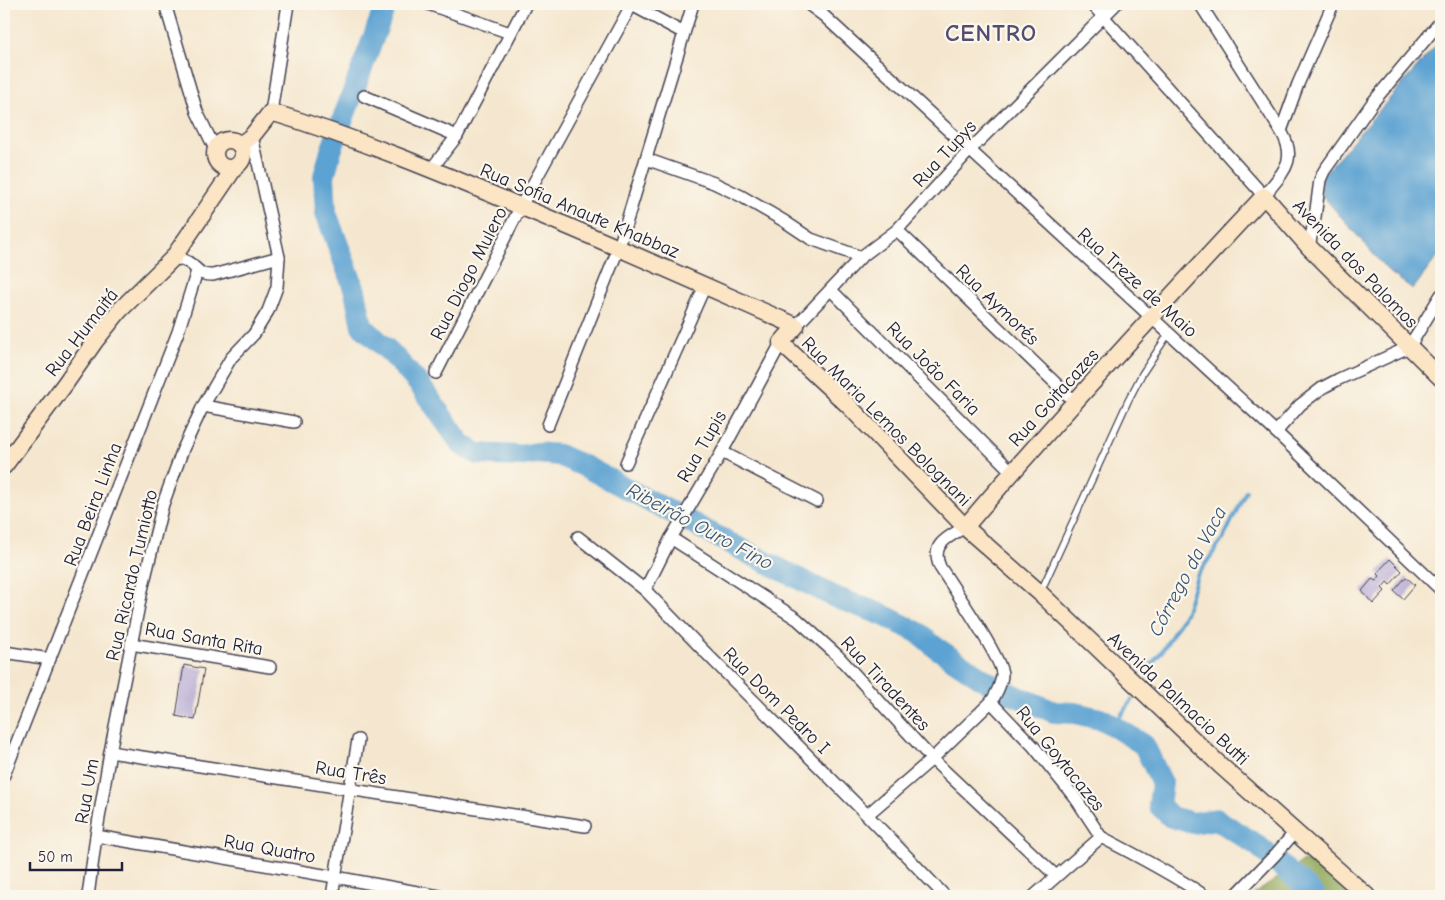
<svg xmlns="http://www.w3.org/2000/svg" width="1445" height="900" viewBox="0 0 1445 900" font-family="'Comic Neue',sans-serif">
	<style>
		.forest { fill: #8da556; stroke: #586448 }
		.water { fill: #5ca2d2; stroke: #3f6286 }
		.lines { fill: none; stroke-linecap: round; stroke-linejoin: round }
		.stream { stroke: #5ca2d2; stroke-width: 4 }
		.river { stroke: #5ca2d2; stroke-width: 22 }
		.building { fill: #ada1d1 }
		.lane-casing { stroke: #424051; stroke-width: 8 }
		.street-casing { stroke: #424051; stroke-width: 14 }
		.secondary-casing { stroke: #424051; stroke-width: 19 }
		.lane { stroke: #fff; stroke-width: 5.5 }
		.street { stroke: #fff; stroke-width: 11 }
		.secondary { stroke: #fce5c4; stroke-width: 16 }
		.labels { text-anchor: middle; stroke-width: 4.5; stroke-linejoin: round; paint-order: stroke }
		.street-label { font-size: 19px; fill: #22223b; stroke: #fbf7ec }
		.water-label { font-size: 20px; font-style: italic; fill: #395577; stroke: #fbf7ec }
		.district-label { font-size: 24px; font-weight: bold; letter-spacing: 1px; fill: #534e70; stroke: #fbf7ec }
	</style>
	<rect width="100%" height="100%" fill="#fbf7ec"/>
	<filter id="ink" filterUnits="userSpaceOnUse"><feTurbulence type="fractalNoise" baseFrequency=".02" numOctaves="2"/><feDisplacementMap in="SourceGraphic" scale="10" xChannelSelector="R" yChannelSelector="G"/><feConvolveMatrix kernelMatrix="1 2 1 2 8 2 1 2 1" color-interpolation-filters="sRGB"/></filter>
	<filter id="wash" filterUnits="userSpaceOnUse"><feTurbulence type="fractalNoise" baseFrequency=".0096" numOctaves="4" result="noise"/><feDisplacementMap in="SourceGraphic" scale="20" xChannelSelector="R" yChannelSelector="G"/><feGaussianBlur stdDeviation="1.12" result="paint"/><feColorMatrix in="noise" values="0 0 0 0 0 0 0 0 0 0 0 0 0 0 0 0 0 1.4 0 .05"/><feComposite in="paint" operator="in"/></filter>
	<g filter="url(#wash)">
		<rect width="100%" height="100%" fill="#f5e7cf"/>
		<!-- forest -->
		<polygon class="forest" points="1303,861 1315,862 1347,887 1356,896 1260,896 1254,894"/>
		<!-- water -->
		<polygon class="water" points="1441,40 1441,252 1413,289 1389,272 1322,195 1321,177"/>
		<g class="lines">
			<!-- stream -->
			<g class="stream">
				<polyline points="1152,664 1162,651 1185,614 1197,576 1224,537 1246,491"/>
				<polyline points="1113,726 1132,700"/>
			</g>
			<!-- river -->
			<polyline class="river" points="386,4 331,151 324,176 326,213 355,291 362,326 392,354 419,384 462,445 478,454 518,456 537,453 559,455 586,467 754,556 835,597 883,615 919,633 935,647 995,687 1054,712 1075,713 1104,720 1144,745 1162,783 1159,805 1171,817 1193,823 1216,819 1257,845 1308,889 1315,896"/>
		</g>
		<g id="blocks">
			<!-- building -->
			<g class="building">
				<polygon points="1390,559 1402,571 1390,585 1387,582 1382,588 1385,591 1373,604 1362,591 1372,579 1376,581 1380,576 1377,573"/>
				<polygon points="1406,577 1415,585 1403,599 1394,591"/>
				<polygon points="184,665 204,669 195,720 176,716"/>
			</g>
		</g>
	</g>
	<g filter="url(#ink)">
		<use href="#blocks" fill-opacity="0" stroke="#424051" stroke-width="1"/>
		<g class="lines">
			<!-- lane casing -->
			<g class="lane-casing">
				<polyline id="lane" points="1041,591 1128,401 1142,374 1169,333"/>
			</g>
			<!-- street casing -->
			<g class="street-casing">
				<g id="street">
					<polyline points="165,4 197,112 216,151"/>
					<polyline points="428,4 510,33"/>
					<polyline points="630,4 684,33"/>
					<polyline points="808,4 823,15 1276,432 1441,590"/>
					<path d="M1092,4L1264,196C1282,173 1299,161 1281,131L1200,4"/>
					<polyline points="364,96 457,136"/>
					<polyline points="271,112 288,4"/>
					<polyline points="1281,131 1298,84 1333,4"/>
					<polyline points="646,159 714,183 741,196 784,221 811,239 861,257"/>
					<polyline points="432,168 457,136 526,4"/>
					<polyline points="897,230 1075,402"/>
					<polyline points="1309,247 1315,217 1320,180 1324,171 1373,102 1441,21"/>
					<path d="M173,258C180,259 187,260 192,265C201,273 201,275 213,275L279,257"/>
					<polyline points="831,290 1012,472"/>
					<polyline points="796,326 861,257 897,230 969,151 1116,4"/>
					<polyline points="436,373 521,206 632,4"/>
					<polyline points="203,406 294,422"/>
					<polyline points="548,425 619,247 693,4"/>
					<polyline points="1276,432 1300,405 1322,388 1339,379 1409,347 1441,295"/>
					<polyline points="722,452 817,501"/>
					<polyline points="626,463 705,286"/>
					<polyline points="578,537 645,590 704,651 867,815 945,896"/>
					<polyline points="671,538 797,619 837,655 932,759 1056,876"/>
					<polyline points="645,590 671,538 722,452 781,343"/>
					<polyline points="131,644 270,667"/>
					<polyline points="4,652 50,659"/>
					<polyline points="991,702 1034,747 1076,799 1101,837"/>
					<polyline points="110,752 585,826"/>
					<polyline points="4,775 178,332 197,271"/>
					<path d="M867,815L932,759L991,702C996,695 1002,682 1002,674C1002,659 951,584 940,567C930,544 947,538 965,527"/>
					<polyline points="96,836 335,877 439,896"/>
					<path d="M1101,837C1136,855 1172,874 1205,896"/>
					<polyline points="88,896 96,836 110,752 142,590 163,504 183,449 203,406 231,358 254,334 268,311 277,287 279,257 252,136"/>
					<polyline points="332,896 358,740"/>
					<polyline points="1034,896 1101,837"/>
					<polyline points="1235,896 1275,855 1295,832"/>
				</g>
			</g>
			<!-- secondary casing -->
			<g class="secondary-casing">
				<g id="secondary">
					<circle cx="229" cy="154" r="14"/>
					<path d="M240,145L252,136L271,112C357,138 439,172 522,207C614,245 705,286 796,326L781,343L848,405L965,527L1040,593L1220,765L1367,896"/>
					<polyline points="4,466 65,384 95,341 119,311 173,258 235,167"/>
					<path d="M965,527C1062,414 1162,305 1264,196L1309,247L1441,378"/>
				</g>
			</g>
			<!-- lane -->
			<use href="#lane" class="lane"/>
			<!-- street -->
			<use href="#street" class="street"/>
			<!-- secondary -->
			<use href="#secondary" class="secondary"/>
		</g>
	</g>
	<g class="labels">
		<!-- street labels -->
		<g class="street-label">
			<text transform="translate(944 153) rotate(-47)" y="7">Rua Tupys</text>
			<text transform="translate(580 210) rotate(23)" y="7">Rua Sofia Anaute Khabbaz</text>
			<text transform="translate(1356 263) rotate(46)" y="7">Avenida dos Palomos</text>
			<text transform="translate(468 273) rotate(-63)" y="7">Rua Diogo Mulero</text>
			<text transform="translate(1138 282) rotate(42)" y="7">Rua Treze de Maio</text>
			<text transform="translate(998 304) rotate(44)" y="7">Rua Aymorés</text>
			<text transform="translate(81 332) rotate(-52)" y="7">Rua Humaitá</text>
			<text transform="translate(934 368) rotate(45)" y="7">Rua João Faria</text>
			<text transform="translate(1053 397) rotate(-48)" y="7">Rua Goitacazes</text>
			<text transform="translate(887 421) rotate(45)" y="7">Rua Maria Lemos Bolognani</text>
			<text transform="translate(701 446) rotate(-60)" y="7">Rua Tupis</text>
			<text transform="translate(92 504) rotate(-69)" y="7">Rua Beira Linha</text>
			<text transform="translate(131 575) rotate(-77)" y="7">Rua Ricardo Tumiotto</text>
			<text transform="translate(204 638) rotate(10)" y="7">Rua Santa Rita</text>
			<text transform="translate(886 683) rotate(47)" y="7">Rua Tiradentes</text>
			<text transform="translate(1179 698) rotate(43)" y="7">Avenida Palmacio Butti</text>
			<text transform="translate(777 700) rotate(45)" y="7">Rua Dom Pedro I</text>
			<text transform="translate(1061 758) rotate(51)" y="7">Rua Goytacazes</text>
			<text transform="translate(351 772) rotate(9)" y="7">Rua Três</text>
			<text transform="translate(86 791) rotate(-80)" y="7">Rua Um</text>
			<text transform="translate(270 848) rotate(10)" y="7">Rua Quatro</text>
		</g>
		<!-- water labels -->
		<g class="water-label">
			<text transform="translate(700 526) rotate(28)" y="7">Ribeirão Ouro Fino</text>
			<text transform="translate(1187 571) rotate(-62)" y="7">Córrego da Vaca</text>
		</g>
		<!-- district labels -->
		<g class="district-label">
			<text x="991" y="41">CENTRO</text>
		</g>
	</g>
	<!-- margin -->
	<rect width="1445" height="900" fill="none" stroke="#fbf7ec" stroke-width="20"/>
	<!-- scale -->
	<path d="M30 862v8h92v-8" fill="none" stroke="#22223b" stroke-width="2.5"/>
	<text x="38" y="862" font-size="15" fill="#22223b" stroke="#fbf7ec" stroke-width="4" paint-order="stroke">50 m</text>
</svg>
